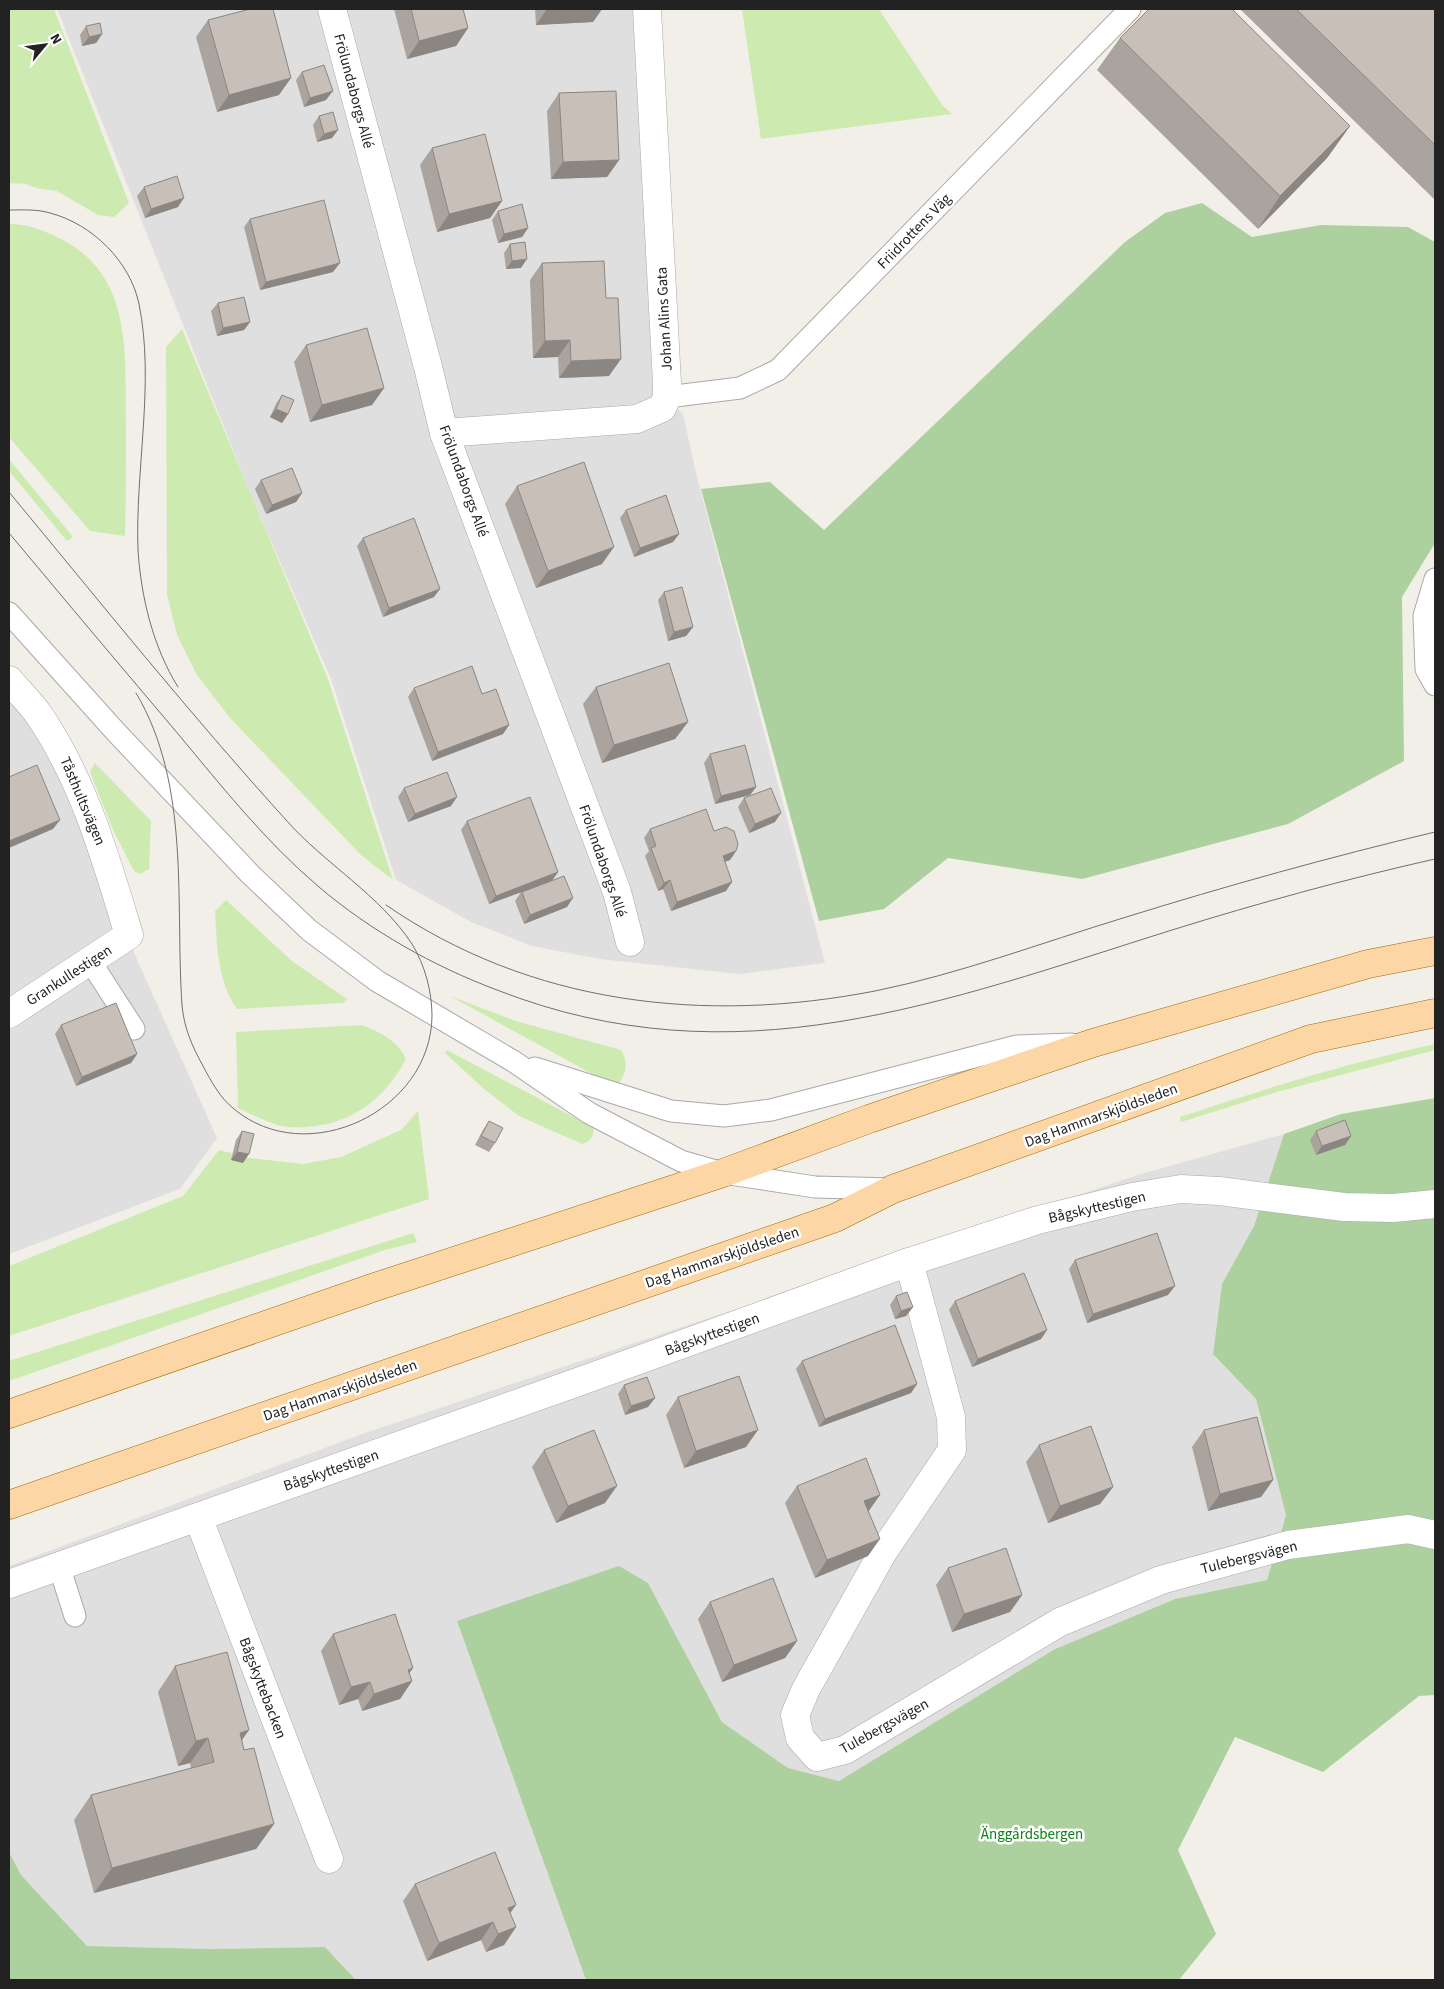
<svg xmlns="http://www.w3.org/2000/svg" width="1444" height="1989" viewBox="0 0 1444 1989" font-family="'Source Sans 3',sans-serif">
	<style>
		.residential { fill: #e0dfdf }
		.grass { fill: #cdebb0 }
		.forest { fill: #add19e }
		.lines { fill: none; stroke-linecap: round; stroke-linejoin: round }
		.lane-casing { stroke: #a9a9a9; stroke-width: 23 }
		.street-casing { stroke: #a9a9a9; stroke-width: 29 }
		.primary-casing { stroke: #a06b00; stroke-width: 29 }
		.lane { stroke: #fff; stroke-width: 21 }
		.street { stroke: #fff; stroke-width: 28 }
		.primary { stroke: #fcd6a4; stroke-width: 28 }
		.tram { stroke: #707070; stroke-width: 1 }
		.wall { fill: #aba49e }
		.shaded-wall { fill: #8b8681 }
		.building { fill: #c7bfb8; stroke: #8b8681 }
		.labels { text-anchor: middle; stroke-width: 5; stroke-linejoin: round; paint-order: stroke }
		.street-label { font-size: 15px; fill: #222; stroke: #fff }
		.park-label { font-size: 15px; fill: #0c8416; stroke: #fff }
	</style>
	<rect width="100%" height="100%" fill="#f2efe9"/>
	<!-- residential -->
	<g class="residential">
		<polygon points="57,9 639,9 648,132 652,384 683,414 696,473 825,963 739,974 600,959 532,946 471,922 396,880 331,679 249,490"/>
		<polygon points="9,693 54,758 135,955 217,1138 180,1189 9,1254"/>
		<polygon points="1284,1134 1254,1226 1222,1284 1213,1354 1256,1399 1286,1515 1267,1580 1175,1599 1055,1649 839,1781 788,1768 722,1722 648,1583 457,1621 586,1980 356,1980 325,1947 210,1949 87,1946 21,1875 9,1852 9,1566 365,1433 1141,1174"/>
	</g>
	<!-- grass -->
	<g class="grass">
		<polygon points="9,9 54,9 129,203 114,217 98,215 57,191 36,188 26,184 9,183"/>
		<polygon points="742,9 882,9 880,11 943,106 952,114 761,139"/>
		<path d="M9,224C27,224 43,230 59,238C133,274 125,353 126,422C126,460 126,498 125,536L90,531L9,437Z"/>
		<polygon points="182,329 328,679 393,880 361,855 230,718 197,675 177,635 167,594 166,347"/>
		<polygon points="9,459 73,537 67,541 9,471"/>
		<polygon points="95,763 151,821 149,869 140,874 134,871 113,830 90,772"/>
		<path d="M226,900L292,961L347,999L343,1003L237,1009C217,981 217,944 215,911Z"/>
		<path d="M450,996L516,1021L621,1050C628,1062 627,1073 619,1083L596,1076Z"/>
		<path d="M362,1025C380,1032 398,1041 406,1059C387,1095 357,1121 315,1126C302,1128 289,1128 277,1125C263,1120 250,1114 238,1108L236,1032Z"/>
		<path d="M1435,1044V1050L1277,1092L1181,1122L1180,1117C1264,1089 1348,1063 1435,1044Z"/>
		<path d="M447,1050L594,1128C593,1137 591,1141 582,1144L519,1116L484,1089L445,1053Z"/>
		<polygon points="418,1111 429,1199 9,1336 9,1266 183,1196 219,1150 250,1158 303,1164 341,1157 401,1130"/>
		<polygon points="413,1233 417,1242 385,1250 9,1381 9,1361"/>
	</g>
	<!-- forest -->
	<g class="forest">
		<polygon points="1202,203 1252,237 1321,225 1408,227 1435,242 1435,543 1402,597 1404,761 1288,824 1082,879 948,858 884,909 819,921 701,489 770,482 824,530 1125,242 1165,213"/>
		<polygon points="1435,1098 1435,1695 1419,1696 1323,1772 1235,1737 1178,1850 1216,1934 1179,1980 586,1980 457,1621 619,1566 648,1583 722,1722 788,1768 839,1781 1055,1649 1175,1599 1267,1580 1286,1515 1256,1399 1213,1354 1222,1284 1254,1226 1284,1134 1341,1114"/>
		<polygon points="9,1852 21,1875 87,1946 210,1949 325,1947 356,1980 9,1980"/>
	</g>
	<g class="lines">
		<!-- lane casing -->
		<g class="lane-casing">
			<g id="lane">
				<polyline points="667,397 740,388 778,370 1130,9"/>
				<polyline points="1435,579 1424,616 1426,669 1435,685"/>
				<polyline points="9,613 115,731 250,874 309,930 377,981 513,1061 589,1113 681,1161 723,1173 815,1187 893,1189"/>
				<polyline points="90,961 134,1029"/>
				<polyline points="535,1068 671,1111 724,1116 771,1110 1017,1046 1072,1044"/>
				<polyline points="59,1566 75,1616"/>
			</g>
		</g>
		<!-- street casing -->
		<g class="street-casing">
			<g id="street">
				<polyline points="332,9 428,367 444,433 617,892 630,942"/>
				<polyline points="444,433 637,419 662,408 667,397 667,383 647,9"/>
				<path d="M9,680C19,692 30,702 39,715C84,781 106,859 129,935L9,1014"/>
				<polyline points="909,1262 951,1417 952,1450 883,1552 806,1689 795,1715 800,1738 817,1757 845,1750 1060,1622 1161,1580 1288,1545 1408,1529 1435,1535"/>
				<polyline points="198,1517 329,1859"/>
				<polyline points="9,1584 578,1382 909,1262 1038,1220 1132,1197 1181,1189 1219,1191 1344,1207 1393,1208 1435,1204"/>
			</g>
		</g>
		<!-- primary casing -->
		<g class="primary-casing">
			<g id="primary">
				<polyline points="9,1414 375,1287 723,1173 869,1119 1093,1043 1368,964 1435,951"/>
				<polyline points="9,1505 835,1218 893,1189 1311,1039 1435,1013"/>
			</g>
		</g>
		<!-- lane -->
		<use href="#lane" class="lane"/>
		<!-- street -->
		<use href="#street" class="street"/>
		<!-- primary -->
		<use href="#primary" class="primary"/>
		<!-- tram -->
		<g class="tram">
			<path d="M9,210C22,210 37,209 50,213C92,224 130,261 139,304C155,382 135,470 138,550C141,597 153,647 178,687"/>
			<path d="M9,492C100,602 190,714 286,820C325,864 380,895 412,944C425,965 432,992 432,1016C431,1111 307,1170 234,1109C220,1098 211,1081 203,1066C192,1046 184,1028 182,1005C175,903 191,785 136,693"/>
			<path d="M9,533C65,600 122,668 179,735C223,788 266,842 319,887C371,931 433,966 497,990C735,1083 943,1002 1172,930C1259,903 1346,879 1435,859"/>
			<path d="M386,905C531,1005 705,1024 875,991C959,974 1041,943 1123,918C1226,886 1330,857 1435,832"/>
		</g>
	</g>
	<!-- wall -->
	<g class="wall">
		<polygon points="394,9 463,9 468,28 456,46 407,59"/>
		<polygon points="535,9 602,9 593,22 536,25"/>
		<polygon points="1240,9 1435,9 1435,200"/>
		<polygon points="208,20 279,95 217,112 196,37"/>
		<polygon points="86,26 102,34 96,43 82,46 80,35"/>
		<polygon points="1120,38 1350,126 1327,158 1258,229 1097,70"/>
		<polygon points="302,72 326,100 304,107 296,80"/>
		<polygon points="559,93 619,160 607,177 551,179 547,111"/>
		<polygon points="319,116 332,138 317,142 313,125"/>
		<polygon points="432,148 502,201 490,218 437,232 420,165"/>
		<polygon points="144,187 178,207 145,218 137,196"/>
		<polygon points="498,211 528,228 522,237 498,243 492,220"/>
		<polygon points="250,219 333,272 260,290 244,227"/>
		<polygon points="510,244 521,268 506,269 504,253"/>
		<polygon points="542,263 609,376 559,378 558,357 533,358 530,280"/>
		<polygon points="218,303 250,322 244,330 217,336 211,311"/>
		<polygon points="306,345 384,388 372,405 310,422 294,362"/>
		<polygon points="282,395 288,414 282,423 270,417 276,404"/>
		<polygon points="261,480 302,493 296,502 266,514 255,489"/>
		<polygon points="517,486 602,564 536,588 505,504"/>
		<polygon points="626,510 679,534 673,542 634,557 620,518"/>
		<polygon points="363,538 434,597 383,617 357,546"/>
		<polygon points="664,592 693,627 686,636 668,641 658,600"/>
		<polygon points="596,687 688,722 675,739 602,763 583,704"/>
		<polygon points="414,688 482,694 509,725 503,734 432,761 408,697"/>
		<polygon points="710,754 756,787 750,795 715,804 704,763"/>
		<polygon points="404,788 451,806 408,822 398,797"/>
		<polygon points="744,798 775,822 749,833 738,807"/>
		<polygon points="467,821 558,872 552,880 567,907 524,924 515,901 521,892 489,904 461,830"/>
		<polygon points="650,829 714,831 736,851 730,860 725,862 726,891 671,911 663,889 658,891 645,856 649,851 644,838"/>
		<polygon points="61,1025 137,1054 131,1063 76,1086 55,1034"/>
		<polygon points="489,1121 495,1143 489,1152 475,1145 483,1130"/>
		<polygon points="242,1131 243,1163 231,1160 236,1140"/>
		<polygon points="1316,1131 1351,1136 1345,1145 1316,1155 1310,1140"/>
		<polygon points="1075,1260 1168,1295 1087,1323 1069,1269"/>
		<polygon points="896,1296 913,1307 906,1316 895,1319 890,1305"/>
		<polygon points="955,1301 1047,1330 1041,1339 972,1367 949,1310"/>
		<polygon points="802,1361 917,1384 911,1393 819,1427 796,1369"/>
		<polygon points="624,1385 655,1398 648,1407 625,1415 618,1394"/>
		<polygon points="678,1397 746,1447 684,1468 666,1415"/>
		<polygon points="1204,1430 1273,1480 1261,1497 1208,1511 1192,1447"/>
		<polygon points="1039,1445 1113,1487 1100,1504 1048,1523 1026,1462"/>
		<polygon points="544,1450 605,1503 556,1523 532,1467"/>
		<polygon points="797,1486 880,1495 868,1511 868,1556 815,1578 785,1503"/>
		<polygon points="948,1568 1022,1595 1010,1612 952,1632 936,1585"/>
		<polygon points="710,1602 797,1641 785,1658 722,1682 698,1619"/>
		<polygon points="333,1634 413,1668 409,1673 412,1681 400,1699 362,1711 358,1699 339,1705 321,1651"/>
		<polygon points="175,1666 241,1741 244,1750 274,1824 256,1849 94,1893 74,1820 91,1795 191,1768 190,1763 178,1766 158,1692"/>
		<polygon points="415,1884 510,1913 516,1927 504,1945 486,1952 481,1940 427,1961 403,1901"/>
	</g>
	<!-- shaded-wall -->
	<g class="shaded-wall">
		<polygon points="547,9 602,9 593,22 536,25"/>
		<polygon points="468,28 456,46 407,59 419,41"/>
		<polygon points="102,34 96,43 82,46 89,37"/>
		<polygon points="291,78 279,95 217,112 229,95"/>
		<polygon points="333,91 326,100 304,107 310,98"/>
		<polygon points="1350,126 1327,158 1258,229 1280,196"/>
		<polygon points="338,130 332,138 317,142 324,134"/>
		<polygon points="619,160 607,177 551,179 563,162"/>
		<polygon points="184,198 178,207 145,218 151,209"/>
		<polygon points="502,201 490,218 437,232 449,214"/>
		<polygon points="528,228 522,237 498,243 504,234"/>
		<polygon points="527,259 521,268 506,269 512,261"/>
		<polygon points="340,263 333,272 260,290 266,282"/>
		<polygon points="250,322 244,330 217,336 223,328"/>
		<polygon points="570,340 558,357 533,358 545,341"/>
		<polygon points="621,359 609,376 559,378 571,361"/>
		<polygon points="384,388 372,405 310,422 322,405"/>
		<polygon points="276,409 288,414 282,423 270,417"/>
		<polygon points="302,493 296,502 266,514 272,505"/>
		<polygon points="679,534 673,542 634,557 640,548"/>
		<polygon points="614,547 602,564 536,588 548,571"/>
		<polygon points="440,589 434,597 383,617 389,608"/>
		<polygon points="693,627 686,636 668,641 674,632"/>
		<polygon points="688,722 675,739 602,763 614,745"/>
		<polygon points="509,725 503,734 432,761 438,752"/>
		<polygon points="756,787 750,795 715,804 721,796"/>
		<polygon points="457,797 451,806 408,822 415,814"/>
		<polygon points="781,813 775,822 749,833 755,824"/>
		<polygon points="60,820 53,829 9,848 9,841"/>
		<polygon points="736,851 730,860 717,864 723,856"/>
		<polygon points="558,872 552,881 489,904 496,896"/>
		<polygon points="670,880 663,889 658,891 664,883"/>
		<polygon points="732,882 726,891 671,911 677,902"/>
		<polygon points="573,898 567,907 524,924 530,915"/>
		<polygon points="137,1054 131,1063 76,1086 82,1077"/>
		<polygon points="1351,1136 1345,1145 1316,1155 1322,1146"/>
		<polygon points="237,1152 249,1154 243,1163 231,1160"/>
		<polygon points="1175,1286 1168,1295 1087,1323 1093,1314"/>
		<polygon points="913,1307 906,1316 895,1319 901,1311"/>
		<polygon points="1047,1330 1041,1339 972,1367 978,1359"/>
		<polygon points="917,1384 911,1393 819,1427 825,1419"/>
		<polygon points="655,1398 648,1407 625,1415 631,1406"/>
		<polygon points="758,1430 746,1447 684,1468 696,1451"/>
		<polygon points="1273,1480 1261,1497 1208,1511 1220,1494"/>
		<polygon points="617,1486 605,1503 556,1523 568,1506"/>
		<polygon points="1113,1487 1100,1504 1048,1523 1060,1506"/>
		<polygon points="880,1495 868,1512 864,1501"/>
		<polygon points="880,1539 868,1556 815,1578 827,1560"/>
		<polygon points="1022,1595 1010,1612 952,1632 964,1614"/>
		<polygon points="797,1641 785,1658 722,1682 734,1665"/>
		<polygon points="413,1668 401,1685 412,1681 400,1699 362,1711 374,1694 408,1670"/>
		<polygon points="370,1682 358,1699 339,1705 351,1687"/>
		<polygon points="249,1730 231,1756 240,1733"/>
		<polygon points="208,1738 190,1763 178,1766 196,1741"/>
		<polygon points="274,1824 256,1849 94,1893 112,1868"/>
		<polygon points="516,1905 504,1922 508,1908"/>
		<polygon points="493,1922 481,1940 427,1961 439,1943"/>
		<polygon points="516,1927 504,1945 486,1952 498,1934"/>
	</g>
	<!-- building -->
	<g class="building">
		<polygon points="250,9 273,9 291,78 229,95 208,20"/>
		<polygon points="411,9 463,9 468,28 419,41"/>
		<polygon points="1149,9 1232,9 1350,126 1280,196 1120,38"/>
		<polygon points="1296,9 1435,9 1435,145"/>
		<polygon points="100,23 102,34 89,37 86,26"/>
		<polygon points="324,65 333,91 310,98 302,72"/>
		<polygon points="616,91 619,160 563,162 559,93"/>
		<polygon points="333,112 338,130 324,134 319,116"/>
		<polygon points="485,134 502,201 449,214 432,148"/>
		<polygon points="177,176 184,198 151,209 144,187"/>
		<polygon points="324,200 340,263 266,282 250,219"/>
		<polygon points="522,204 528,228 504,234 498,211"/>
		<polygon points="525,242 527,259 512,261 510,244"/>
		<polygon points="604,261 606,298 618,298 621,359 571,361 570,340 545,341 542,263"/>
		<polygon points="244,297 250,322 223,328 218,303"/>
		<polygon points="367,328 384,388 322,405 306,345"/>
		<polygon points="282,395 294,400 288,414 276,409"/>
		<polygon points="584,462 614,547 548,571 517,486"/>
		<polygon points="292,468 302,493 272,505 261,480"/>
		<polygon points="666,495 679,534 640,548 626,510"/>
		<polygon points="414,518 440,589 389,608 363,538"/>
		<polygon points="682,587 693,627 674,632 664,592"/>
		<polygon points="669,663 688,722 614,745 596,687"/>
		<polygon points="472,666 482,694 496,689 509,725 438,752 414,688"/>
		<polygon points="745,745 756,787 721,796 710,754"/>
		<polygon points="37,765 60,820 9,841 9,777"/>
		<polygon points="447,772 457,797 415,814 404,788"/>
		<polygon points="771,788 781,813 755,824 744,798"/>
		<polygon points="530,797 558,872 496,896 467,821"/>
		<polygon points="706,809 714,831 726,827 734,831 738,844 736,851 723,856 732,882 677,902 670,880 664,883 651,848 656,846 650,829"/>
		<polygon points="564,876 573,898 530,915 522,892"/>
		<polygon points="116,1003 137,1054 82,1077 61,1025"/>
		<polygon points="1345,1120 1351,1136 1322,1146 1316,1131"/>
		<polygon points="489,1121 503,1128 495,1143 481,1136"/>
		<polygon points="242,1131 254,1134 249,1154 237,1152"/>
		<polygon points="1157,1233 1175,1286 1093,1314 1075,1260"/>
		<polygon points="1024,1273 1047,1330 978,1359 955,1301"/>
		<polygon points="907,1292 913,1307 901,1311 896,1296"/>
		<polygon points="895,1325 917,1384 825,1419 802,1361"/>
		<polygon points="739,1376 758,1430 696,1451 678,1397"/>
		<polygon points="647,1377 655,1398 631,1406 624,1385"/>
		<polygon points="1257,1417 1273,1480 1220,1494 1204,1430"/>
		<polygon points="1091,1426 1113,1487 1060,1506 1039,1445"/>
		<polygon points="594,1430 617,1486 568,1506 544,1450"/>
		<polygon points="866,1458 880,1495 864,1501 880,1539 827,1560 797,1486"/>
		<polygon points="1006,1548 1022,1595 964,1614 948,1568"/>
		<polygon points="773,1578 797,1641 734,1665 710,1602"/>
		<polygon points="395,1614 413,1668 408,1670 412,1681 374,1694 370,1682 351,1687 333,1634"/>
		<polygon points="227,1652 249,1730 240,1733 244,1750 254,1748 274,1824 112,1868 91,1795 214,1762 208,1738 196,1741 175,1666"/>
		<polygon points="495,1852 516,1905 508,1908 516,1927 498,1934 493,1922 439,1943 415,1884"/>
	</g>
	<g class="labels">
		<!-- street labels -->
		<g class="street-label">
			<text transform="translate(354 91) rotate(75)" y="5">Frölundaborgs Allé</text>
			<text transform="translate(914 231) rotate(-46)" y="5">Friidrottens Väg</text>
			<text transform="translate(664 319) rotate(-93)" y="5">Johan Alins Gata</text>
			<text transform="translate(464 481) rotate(70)" y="5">Frölundaborgs Allé</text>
			<text transform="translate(83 801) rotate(67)" y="5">Tåsthultsvägen</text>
			<text transform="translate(603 861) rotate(71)" y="5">Frölundaborgs Allé</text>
			<text transform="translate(69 975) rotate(-33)" y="5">Grankullestigen</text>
			<text transform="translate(1101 1115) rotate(-20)" y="5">Dag Hammarskjöldsleden</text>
			<text transform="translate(1097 1207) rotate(-13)" y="5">Bågskyttestigen</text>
			<text transform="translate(722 1257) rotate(-19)" y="5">Dag Hammarskjöldsleden</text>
			<text transform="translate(712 1334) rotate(-20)" y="5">Bågskyttestigen</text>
			<text transform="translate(340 1390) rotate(-19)" y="5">Dag Hammarskjöldsleden</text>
			<text transform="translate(331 1470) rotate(-19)" y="5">Bågskyttestigen</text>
			<text transform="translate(1249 1557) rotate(-14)" y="5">Tulebergsvägen</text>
			<text transform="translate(263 1688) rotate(69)" y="5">Bågskyttebacken</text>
			<text transform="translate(884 1726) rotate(-29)" y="5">Tulebergsvägen</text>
		</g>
		<!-- park labels -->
		<g class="park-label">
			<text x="1032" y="1839">Änggårdsbergen</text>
		</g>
	</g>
	<!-- border -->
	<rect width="1444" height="1989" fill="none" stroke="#222222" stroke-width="20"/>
	<!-- north arrow -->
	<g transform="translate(45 45) rotate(61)" stroke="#ffffff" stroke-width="4" paint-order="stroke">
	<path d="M0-4L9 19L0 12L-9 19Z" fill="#222222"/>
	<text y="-8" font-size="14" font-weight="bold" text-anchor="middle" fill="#222222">N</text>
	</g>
</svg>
